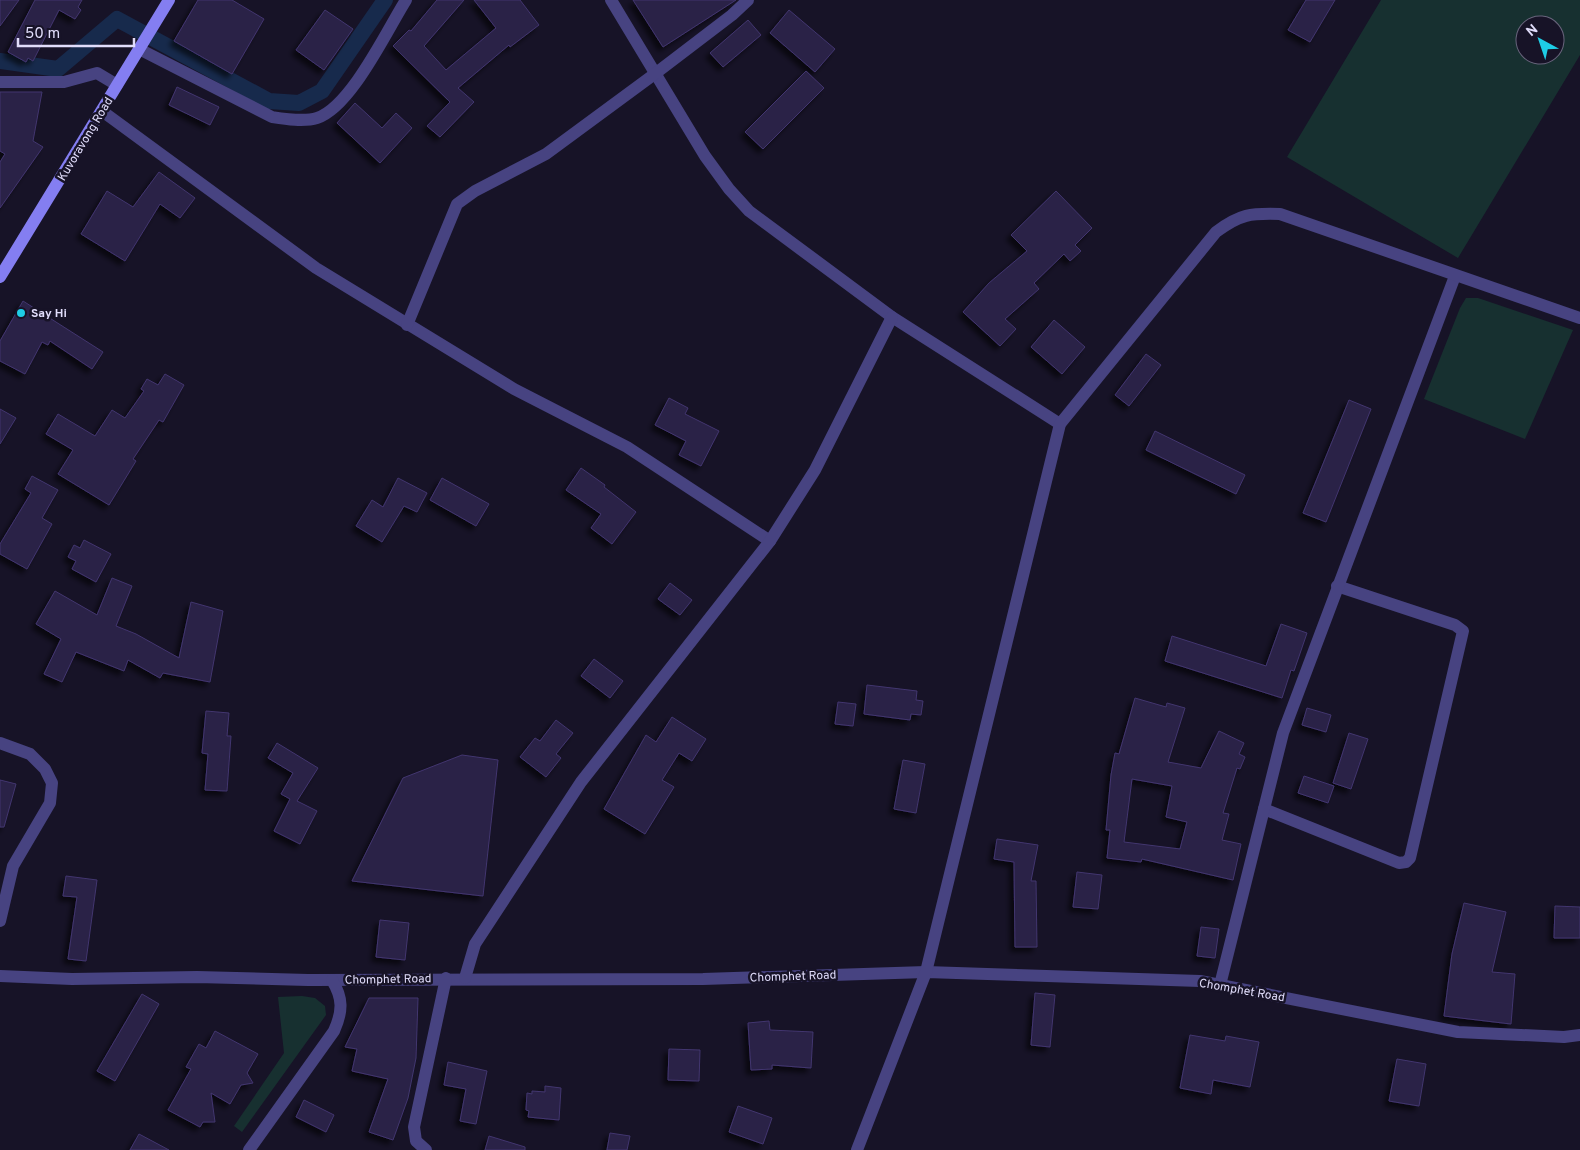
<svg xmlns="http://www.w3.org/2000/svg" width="1580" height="1150" viewBox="0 0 1580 1150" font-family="Overpass,sans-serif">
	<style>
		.green { fill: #173030; fill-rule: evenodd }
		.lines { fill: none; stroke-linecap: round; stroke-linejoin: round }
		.canal { stroke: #172a4c; stroke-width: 16 }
		.building { fill: #292146; stroke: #42366f; fill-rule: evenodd; filter: url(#shadow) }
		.street { stroke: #474381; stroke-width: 12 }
		.secondary { stroke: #847ef1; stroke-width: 12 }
		.poi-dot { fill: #1ecde6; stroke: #171327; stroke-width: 2 }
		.labels { text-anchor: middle; stroke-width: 5; stroke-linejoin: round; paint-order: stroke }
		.street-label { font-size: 12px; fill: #e1ddfb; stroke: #171327 }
		.poi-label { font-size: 12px; font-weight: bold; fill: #e1ddfb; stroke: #171327; text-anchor: start }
	</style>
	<defs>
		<filter id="shadow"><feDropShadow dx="-4.5" dy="4.5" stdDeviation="2.5" flood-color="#0009"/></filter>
	</defs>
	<rect width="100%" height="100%" fill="#171327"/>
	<!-- green -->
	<g class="green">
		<path d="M1381,0H1580V55L1458,258L1287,157ZM1525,25H1555V55H1525Z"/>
		<polygon points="1466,298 1478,298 1573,330 1525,439 1424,399 1460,308"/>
		<polygon points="302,996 315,998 325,1006 326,1015 242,1132 234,1126 284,1053 278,997"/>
	</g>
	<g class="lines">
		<!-- canal -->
		<polyline class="canal" points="0,61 58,69 117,19 269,101 299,103 322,91 385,0"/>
	</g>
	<!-- building -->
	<g class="building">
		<polygon points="0,0 19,0 0,26"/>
		<polygon points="35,0 82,0 78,7 81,10 75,19 59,10 33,61 28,58 26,62 8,52"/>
		<polygon points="198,0 232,0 264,19 232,74 174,41"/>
		<polygon points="437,0 464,0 424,46 446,70 496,28 474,0 520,0 539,25 510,47 509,45 458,88 474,102 440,137 427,126 450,102 393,46 409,30 411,31"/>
		<polygon points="633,0 736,0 663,47"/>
		<polygon points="1306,0 1335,0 1310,42 1288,30"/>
		<polygon points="325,10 353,29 324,70 296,50"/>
		<polygon points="789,10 835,49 815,72 770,33"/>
		<polygon points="748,20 761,35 723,67 710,53"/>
		<polygon points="806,71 824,88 763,149 745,132"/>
		<polygon points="177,87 219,107 210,125 169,105"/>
		<polygon points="0,92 42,92 33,141 43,147 0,208 0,162 5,154 0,151"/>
		<polygon points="355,103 382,128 396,113 412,128 380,163 337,123"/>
		<polygon points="159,172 195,198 180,218 160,204 125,261 81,234 107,191 133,207"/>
		<polygon points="1056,191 1092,228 1075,245 1081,251 1070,261 1064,254 1034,283 1039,289 1005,319 1016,329 1000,346 963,312 989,283 1027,251 1011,235"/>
		<polygon points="23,301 103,352 92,369 50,341 48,345 42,342 25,374 0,361 0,341"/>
		<polygon points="1054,320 1085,347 1062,374 1031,347"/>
		<polygon points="1146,354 1161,365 1129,406 1115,395"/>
		<polygon points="165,374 184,385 163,422 159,420 133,459 136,461 109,505 58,474 73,450 46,434 58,414 95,436 112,410 125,418 144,391 141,389 147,379 158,385"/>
		<polygon points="669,398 688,408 685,414 719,431 701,466 679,455 686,441 655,425"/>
		<polygon points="1349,400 1371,409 1326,522 1303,513"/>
		<polygon points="0,409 16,418 0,444"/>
		<polygon points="1155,431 1245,475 1236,494 1146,450"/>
		<polygon points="581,468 605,485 604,487 636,512 612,544 591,528 601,514 566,490"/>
		<polygon points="32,476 58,490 42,518 52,524 27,569 0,554 0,544 31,493 25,489"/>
		<polygon points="398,478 427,493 417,512 404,506 382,542 356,526 372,500 383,507"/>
		<polygon points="442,478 489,504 476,526 430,500"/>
		<polygon points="84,540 111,554 96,582 72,569 76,561 68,557 74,545 80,548"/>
		<polygon points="112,578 132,586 116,626 136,634 179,658 191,602 223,611 210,682 163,673 160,678 128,660 124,671 76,652 62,682 44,674 61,639 36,624 55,591 97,615"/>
		<polygon points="670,583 692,600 680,615 658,599"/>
		<polygon points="1281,624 1307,633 1294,671 1291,670 1282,698 1165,661 1172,636 1266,666"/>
		<polygon points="594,659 623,681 610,698 581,676"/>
		<polygon points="867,685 917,691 916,700 923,701 921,715 911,714 910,720 864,714"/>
		<path d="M1135,698L1166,707L1167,703L1185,708L1168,762L1201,768L1219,731L1244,743L1239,754L1245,757L1240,769L1237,768L1223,813L1229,814L1222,840L1241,844L1233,880L1142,859L1141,862L1107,858L1110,830H1106L1111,775L1115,753L1119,754ZM1132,779L1172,786L1166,817L1187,822L1180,849L1124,842Z"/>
		<polygon points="838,702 856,704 853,726 835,724"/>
		<polygon points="1307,708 1331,715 1326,732 1302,725"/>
		<polygon points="206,711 229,713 227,736 231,736 227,791 205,790 208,754 202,753"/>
		<polygon points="672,717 706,739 692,761 679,753 662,780 674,787 645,834 604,809 646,735 656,742"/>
		<polygon points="556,720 573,733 556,754 561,758 546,777 520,757 535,738 540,741"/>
		<polygon points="1349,733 1368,739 1351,789 1333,783"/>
		<polygon points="277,743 318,768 297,801 317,811 300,844 274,831 290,799 281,794 293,773 268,758"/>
		<polygon points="462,755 498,760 483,896 352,881 403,778"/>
		<polygon points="903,760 925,764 916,813 894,809"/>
		<polygon points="1304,776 1334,786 1328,803 1298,793"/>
		<polygon points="0,780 16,784 4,827 0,827"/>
		<polygon points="997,839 1038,845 1031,881 1036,881 1037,947 1015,947 1014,862 994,859"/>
		<polygon points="1077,872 1102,875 1098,909 1073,907"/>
		<polygon points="66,876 97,880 86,961 68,959 77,897 63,896"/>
		<polygon points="1464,903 1506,912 1492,972 1515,974 1511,1024 1444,1016 1452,954"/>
		<polygon points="1555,906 1580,907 1580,938 1554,938"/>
		<polygon points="380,920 409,923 405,960 376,957"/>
		<polygon points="1201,927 1219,929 1215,958 1197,956"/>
		<polygon points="1035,993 1055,995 1050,1047 1031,1045"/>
		<polygon points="142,994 159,1004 115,1081 97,1071"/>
		<polygon points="369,998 418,998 416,1058 408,1098 393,1140 369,1132 388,1079 352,1071 357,1049 345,1047"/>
		<polygon points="769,1021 770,1030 813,1032 811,1068 772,1065 772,1069 751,1070 748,1023"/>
		<polygon points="215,1031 258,1054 247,1073 253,1083 241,1085 230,1104 211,1093 215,1122 203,1122 200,1127 168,1110 191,1069 186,1067 199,1044 206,1048"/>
		<polygon points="1190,1035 1225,1041 1226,1036 1259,1042 1250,1087 1213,1080 1211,1094 1180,1088"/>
		<polygon points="669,1049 700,1050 699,1081 668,1080"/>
		<polygon points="1397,1059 1426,1064 1419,1106 1389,1101"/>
		<polygon points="448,1062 487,1071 476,1124 460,1121 466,1089 444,1085"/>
		<polygon points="545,1086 561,1088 559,1120 528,1117 529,1111 526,1110 527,1093 532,1094 532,1091 545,1092"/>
		<polygon points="304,1100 334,1115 326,1132 296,1117"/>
		<polygon points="738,1106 772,1118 763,1144 729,1132"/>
		<polygon points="610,1133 630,1136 627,1150 607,1150"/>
		<polygon points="139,1134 169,1150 130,1150"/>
		<polygon points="489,1136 525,1147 525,1150 485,1150"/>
	</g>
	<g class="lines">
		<!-- street -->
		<g class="street">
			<polyline points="611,0 705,156 729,189 749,211 892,317 1060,424"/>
			<path d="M139,49L272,117C285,119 304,122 317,118C351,107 387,30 406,0"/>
			<polyline points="0,82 64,82 97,73 117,85"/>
			<polyline points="102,111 316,268 514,389 627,447 770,541"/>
			<polyline points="407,325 457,204 475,191 546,154 656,73 732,15 748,0"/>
			<polyline points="0,743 30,754 45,769 52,783 50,803 13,866 0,921"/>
			<polyline points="1264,809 1399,863 1406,862 1410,858 1463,631 1455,625 1337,586"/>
			<polyline points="0,976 72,979 197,977 308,980 703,979 926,972 1200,981 1458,1032 1564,1037 1580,1035"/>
			<polyline points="465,978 475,944 581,782 770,541 815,470 892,317"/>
			<polyline points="1220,985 1283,733 1455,276"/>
			<path d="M249,1150L334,1031C343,1011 343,998 332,980"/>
			<polyline points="426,1150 416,1141 414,1127 446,978"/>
			<path d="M857,1150L926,972L1060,424L1216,232C1240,214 1251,213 1280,214L1580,318"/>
		</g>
		<!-- secondary -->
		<polyline class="secondary" points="0,277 169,0"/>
	</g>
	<!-- markers -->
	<circle class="poi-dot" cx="21" cy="313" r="5"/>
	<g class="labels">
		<!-- street labels -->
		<g class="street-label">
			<text transform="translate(85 139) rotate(-59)" y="4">Kuvoravong Road</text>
			<text transform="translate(793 976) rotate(-2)" y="4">Chomphet Road</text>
			<text transform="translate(388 979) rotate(-1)" y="4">Chomphet Road</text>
			<text transform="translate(1242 990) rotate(10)" y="4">Chomphet Road</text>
		</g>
		<!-- poi labels -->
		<g class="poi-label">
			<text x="31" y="317">Say Hi</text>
		</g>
	</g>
	<!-- north arrow -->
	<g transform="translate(1540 40) rotate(320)"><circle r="24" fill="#171327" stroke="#68647c"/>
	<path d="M0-4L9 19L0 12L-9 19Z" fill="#1ecde6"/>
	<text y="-8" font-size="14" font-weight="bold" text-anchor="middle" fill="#e1ddfb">N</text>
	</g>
	<!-- scale -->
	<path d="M18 38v8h116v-8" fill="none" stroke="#e1ddfb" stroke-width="2.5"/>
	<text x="25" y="38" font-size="15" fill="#e1ddfb" stroke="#171327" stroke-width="4" paint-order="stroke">50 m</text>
</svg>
